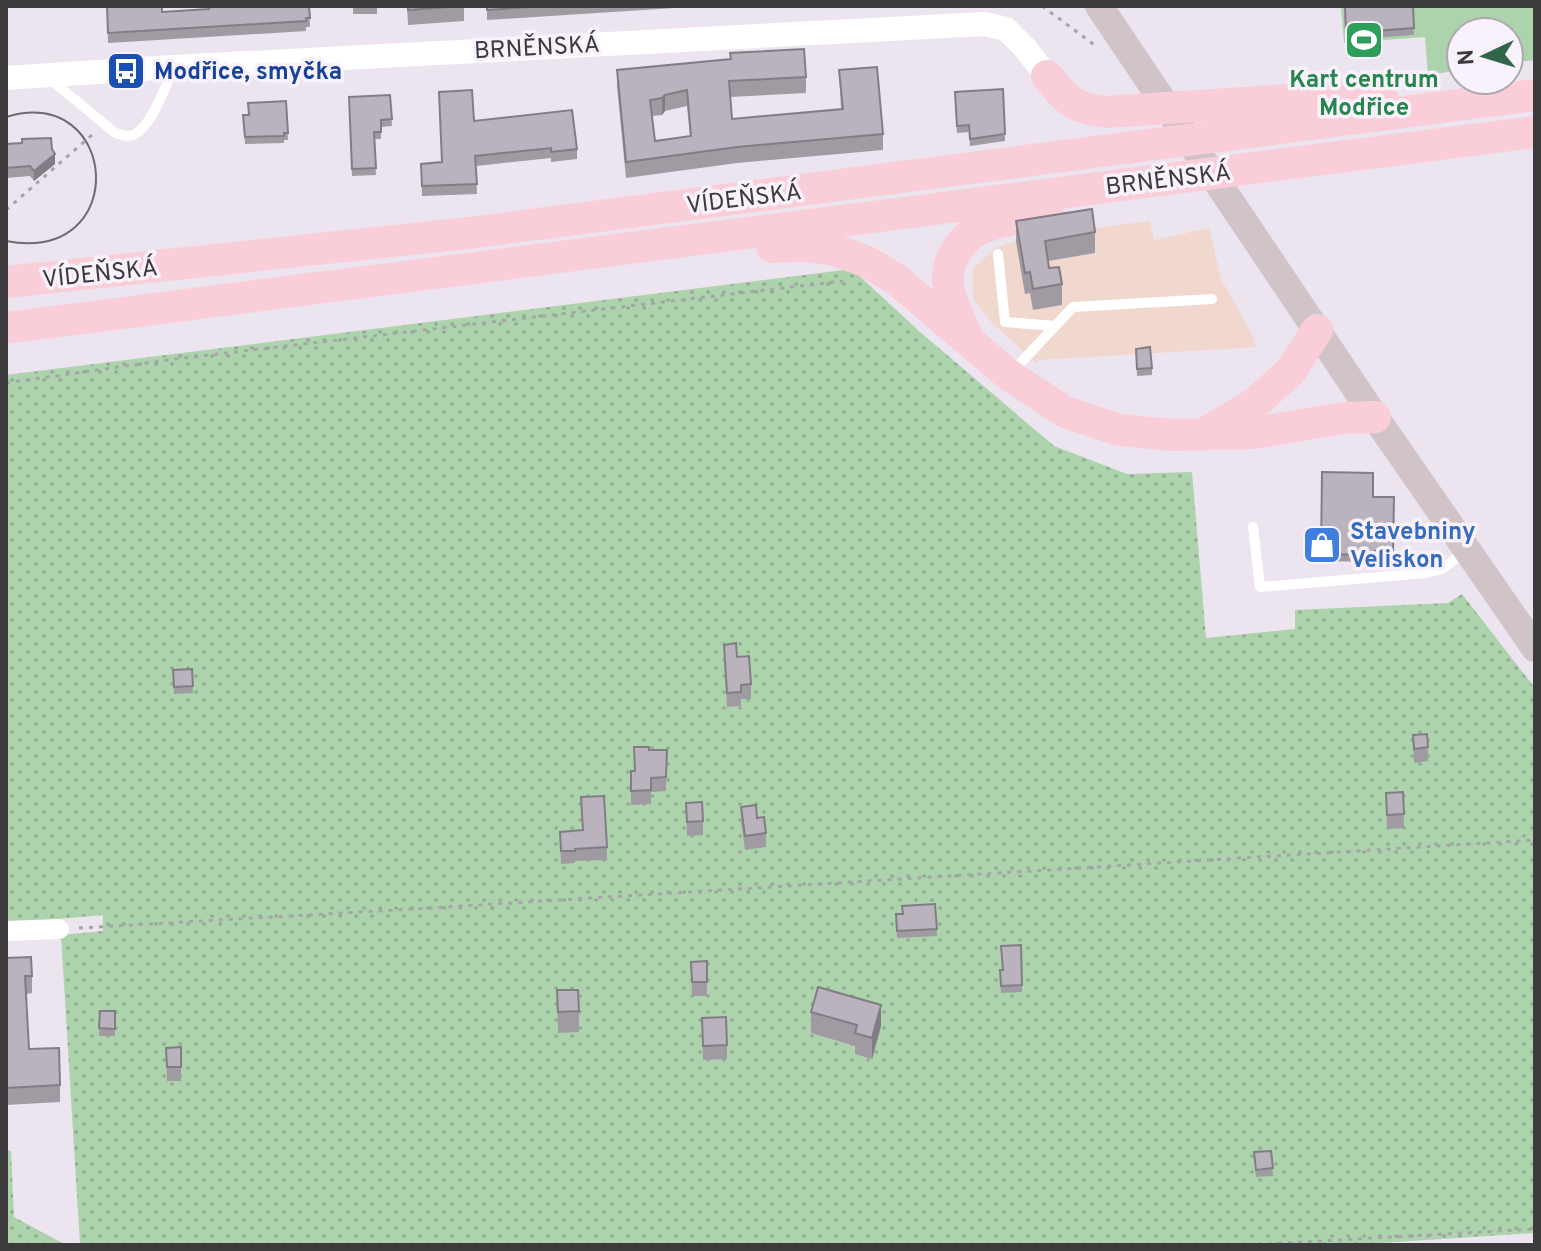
<svg xmlns="http://www.w3.org/2000/svg" width="1541" height="1251" viewBox="0 0 1541 1251" font-family="Overpass,sans-serif">
	<style>
		.commercial { fill: #f0d8ce }
		.grass { fill: url(#grass-dots) }
		.pitch { fill: #add3ad }
		.lines { fill: none; stroke-linecap: round; stroke-linejoin: round }
		.path { stroke: #a8a2aa; stroke-width: 3; stroke-dasharray: 4 6; stroke-linecap: butt }
		.service { stroke: #fff; stroke-width: 10 }
		.minor { stroke: #fff; stroke-width: 20 }
		.tertiary { stroke: #fff; stroke-width: 24 }
		.secondary { stroke: #d1c4c8; stroke-width: 28 }
		.trunk { stroke: #faced8; stroke-width: 32 }
		.tram { stroke: #706b71; stroke-width: 2 }
		.wall { fill: #a09aa3; fill-rule: evenodd }
		.shaded-wall { fill: #827d84 }
		.building { fill: #bab3bd; stroke: #827d84; stroke-width: 2; fill-rule: evenodd }
		.labels { text-anchor: middle; stroke-width: 7; stroke-linejoin: round; paint-order: stroke }
		.street-label { font-size: 24px; fill: #3d3a3e; stroke: #f9f1fc }
		.transit-label { font-size: 24px; font-weight: bold; fill: #164399; stroke: #f9f1fc; text-anchor: start }
		.leisure-label { font-size: 24px; font-weight: bold; fill: #27864d; stroke: #f9f1fc }
		.shop-label { font-size: 24px; font-weight: bold; fill: #366cbe; stroke: #f9f1fc; text-anchor: start }
	</style>
	<defs>
		<pattern id="grass-dots" width="8" height="8" patternUnits="userSpaceOnUse" patternTransform="scale(2)"><rect width="8" height="8" fill="#add3ad"/><path d="M2 2h.1M6 6h.1" fill="none" stroke="#8eac8e" stroke-width="1.8" stroke-linecap="round"/></pattern>
	</defs>
	<rect width="100%" height="100%" fill="#ece4ef"/>
	<!-- commercial -->
	<polygon class="commercial" points="1150,221 1154,240 1209,228 1221,279 1253,336 1256,347 1038,360 1036,363 991,322 973,299 973,269 995,248 1028,237"/>
	<!-- grass -->
	<g class="grass">
		<polygon points="852,269 920,332 1054,446 1127,474 1192,472 1206,638 1295,629 1295,610 1448,603 1462,594 1535,688 1535,1233 1351,1245 80,1245 61,935 103,931 103,915 13,923 6,921 6,375"/>
		<polygon points="6,1150 11,1151 14,1217 66,1245 6,1245"/>
	</g>
	<!-- pitch -->
	<polygon class="pitch" points="1341,6 1535,6 1535,60 1509,63 1509,32 1461,32 1461,70 1428,75 1425,37 1344,43"/>
	<g class="lines">
		<!-- path -->
		<g class="path">
			<polyline points="1042,6 1096,46"/>
			<polyline points="6,210 92,135"/>
			<polyline points="6,383 175,359 843,281"/>
			<polyline points="79,928 413,909 1535,840"/>
			<polyline points="1248,1245 1535,1229"/>
		</g>
		<!-- service -->
		<g class="service">
			<path d="M51,80L114,132C120,135 126,137 133,135C150,129 166,86 173,69"/>
			<polyline points="998,254 1005,322 1055,326"/>
			<polyline points="1013,371 1073,307 1212,299"/>
			<polyline points="1253,527 1260,587 1426,573 1442,569 1465,552"/>
		</g>
		<!-- minor -->
		<polyline class="minor" points="6,931 59,929"/>
		<!-- tertiary -->
		<polyline class="tertiary" points="6,78 173,67 985,24 1006,29 1025,48 1047,76"/>
		<!-- secondary -->
		<polyline class="secondary" points="1099,6 1375,417 1535,648"/>
		<!-- trunk -->
		<g class="trunk">
			<path d="M1047,76C1069,102 1071,107 1106,112L1332,97L1382,99"/>
			<polyline points="772,247 805,246 834,250 868,262 897,280 1009,375 1065,412 1119,430 1172,435 1254,433 1343,418 1375,417"/>
			<polyline points="6,282 469,233 1535,95"/>
			<polyline points="6,328 1535,132"/>
			<path d="M967,337C960,320 950,302 948,284C946,258 963,234 987,226C1006,219 1028,217 1048,213"/>
			<polyline points="1207,432 1254,404 1291,371 1317,330"/>
		</g>
		<!-- tram -->
		<path class="tram" d="M6,117C120,83 132,265 6,241"/>
	</g>
	<!-- wall -->
	<g class="wall">
		<polygon points="107,6 144,6 144,7 162,12 208,9 208,6 309,6 310,27 306,27 306,31 108,43"/>
		<rect x="353" y="6" width="24" height="8"/>
		<polygon points="407,6 464,6 464,21 408,25"/>
		<polygon points="487,6 705,6 487,20"/>
		<polygon points="1344,6 1413,6 1414,35 1346,40"/>
		<path d="M617,70L806,77V93L730,97L732,119L841,109L839,70L883,134V150L737,163L626,178L617,86ZM687,106L690,136L655,141L652,116L662,115L665,111Z"/>
		<polygon points="1003,89 1005,141 970,146 969,132 957,133 955,100"/>
		<polygon points="390,95 392,126 381,127 381,139 374,139 376,175 352,176 349,97"/>
		<polygon points="286,101 288,140 284,140 284,143 245,144 243,115 248,115"/>
		<polygon points="474,121 577,149 577,159 551,162 551,158 476,166 477,194 422,196 421,164 441,163"/>
		<polygon points="6,144 52,149 55,164 34,181 30,176 6,178"/>
		<polygon points="1016,221 1095,232 1095,253 1048,261 1049,268 1062,284 1062,305 1033,310 1030,293 1025,294 1016,242"/>
		<polygon points="1136,349 1152,368 1152,375 1137,376"/>
		<polygon points="1322,472 1373,497 1394,497 1393,559 1372,558 1372,562 1321,561"/>
		<polygon points="724,645 737,657 751,684 751,699 741,699 741,706 727,707"/>
		<polygon points="192,669 193,693 174,694 173,670"/>
		<polygon points="1413,735 1428,747 1428,761 1414,763"/>
		<polygon points="634,747 649,750 667,750 666,791 651,792 651,804 631,805 631,771 634,771"/>
		<polygon points="1403,792 1404,828 1387,829 1386,793"/>
		<polygon points="581,797 607,847 607,860 575,861 575,863 561,864 560,832 582,830"/>
		<polygon points="686,803 703,821 703,835 687,836"/>
		<polygon points="741,807 757,818 766,833 766,847 745,850 741,821"/>
		<polygon points="935,904 937,936 897,938 896,914 902,914"/>
		<polygon points="1021,945 1022,992 1001,993 1000,970 1003,970"/>
		<polygon points="6,958 32,976 32,993 26,994 29,1049 60,1085 60,1102 6,1105"/>
		<polygon points="707,961 707,996 692,996 691,962"/>
		<polygon points="557,990 579,1011 579,1032 558,1033"/>
		<polygon points="100,1011 115,1011 115,1036 99,1036"/>
		<polygon points="811,1012 881,1026 872,1059 855,1054 855,1046 811,1033"/>
		<polygon points="702,1018 727,1045 727,1059 703,1060"/>
		<polygon points="181,1047 181,1081 167,1081 166,1048"/>
		<polygon points="1271,1151 1273,1176 1256,1177 1254,1152"/>
	</g>
	<!-- shaded-wall -->
	<g class="shaded-wall">
		<polygon points="665,95 665,111 662,115 662,98"/>
		<polygon points="55,154 55,164 34,181 34,171"/>
		<polygon points="881,1005 881,1026 872,1059 872,1038"/>
	</g>
	<!-- building -->
	<g class="building">
		<polygon points="107,6 143,6 142,7 162,6 162,12 209,9 209,6 309,6 310,18 306,18 306,21 108,33"/>
		<polygon points="408,6 464,6 408,10"/>
		<polygon points="487,6 546,6 487,10"/>
		<polygon points="1345,6 1413,6 1414,28 1346,33"/>
		<path d="M804,49L806,77L729,81L732,119L843,109L839,70L877,67L883,134L737,147L626,162L617,70L731,59L730,53ZM687,90L691,136L655,141L650,100L662,98L665,95Z"/>
		<polygon points="1003,89 1005,134 970,139 969,125 957,126 955,92"/>
		<polygon points="472,90 474,121 572,110 577,149 551,152 551,148 475,156 477,184 422,186 421,164 442,162 439,92"/>
		<polygon points="390,95 392,119 381,120 381,132 374,132 376,168 352,169 349,97"/>
		<polygon points="286,101 288,133 284,133 284,136 245,137 243,115 249,115 248,103"/>
		<polygon points="51,138 52,149 55,154 34,171 30,166 6,168 6,144 22,143 22,139"/>
		<polygon points="1092,209 1095,232 1045,241 1049,268 1059,267 1062,284 1033,289 1030,272 1025,273 1016,221"/>
		<polygon points="1150,347 1152,368 1137,369 1136,349"/>
		<polygon points="1322,472 1373,473 1373,497 1394,497 1393,552 1371,551 1372,555 1321,554"/>
		<polygon points="736,643 737,657 749,656 751,684 741,685 741,692 727,693 724,645"/>
		<polygon points="192,669 193,686 174,687 173,670"/>
		<polygon points="1427,734 1428,747 1414,749 1413,735"/>
		<polygon points="634,747 649,747 649,750 667,750 666,777 651,778 651,790 631,791 631,771 635,771"/>
		<polygon points="1403,792 1404,814 1387,815 1386,793"/>
		<polygon points="604,796 607,847 575,849 575,851 561,851 560,832 583,830 581,797"/>
		<polygon points="702,802 703,821 687,822 686,803"/>
		<polygon points="756,805 757,818 764,817 766,833 745,836 741,807"/>
		<polygon points="935,904 937,929 897,931 896,914 903,914 902,906"/>
		<polygon points="1021,945 1022,985 1001,986 1000,970 1003,970 1001,946"/>
		<polygon points="31,957 32,976 25,976 29,1049 59,1048 60,1085 6,1088 6,958"/>
		<polygon points="707,961 707,982 692,982 691,962"/>
		<polygon points="818,987 881,1005 872,1038 855,1033 857,1025 811,1012"/>
		<polygon points="557,990 578,990 579,1011 558,1012"/>
		<polygon points="100,1011 115,1011 115,1029 99,1028"/>
		<polygon points="726,1017 727,1045 703,1046 702,1018"/>
		<polygon points="181,1047 181,1067 167,1067 166,1048"/>
		<polygon points="1271,1151 1273,1168 1256,1170 1254,1152"/>
	</g>
	<!-- icons -->
	<defs>
		<g id="stadium-square" transform="scale(2)"><rect x="-9" y="-9" width="18" height="18" rx="4" fill="#2e9e5b" stroke="#f9f1fc"/><path d="M0-5a6.5 5 0 1 0 0 10a6.5 5 0 1 0 0-10ZM-3.5-1.8h7v3.6h-7Z" fill="#fff"/></g>
		<g id="bus-square" transform="scale(2)"><rect x="-9" y="-9" width="18" height="18" rx="4" fill="#1a4fb4" stroke="#f9f1fc"/><path d="M-5-6H5V4H4V6H2V4H-2V6H-4V4H-5ZM-3.5-4V0h7V-4ZM-3.5 1.2v1.5H-2V1.2ZM2 1.2v1.5H3.5V1.2Z" fill="#fff"/></g>
		<g id="shop-square" transform="scale(2)"><rect x="-9" y="-9" width="18" height="18" rx="4" fill="#3f7fe0" stroke="#f9f1fc"/><path d="M-5-2.5h2.3a2.7 3.5 0 0 1 5.4 0H5L5.5 6h-11ZM-1.5-2.5h3a1.5 2.3 0 0 0-3 0Z" fill="#fff"/></g>
	</defs>
	<g fill-rule="evenodd">
		<use href="#stadium-square" x="1364" y="40"/>
		<use href="#bus-square" x="126" y="71"/>
		<use href="#shop-square" x="1322" y="545"/>
	</g>
	<g class="labels">
		<!-- street labels -->
		<g class="street-label">
			<text transform="translate(537 47) rotate(-3)" y="8">BRNĚNSKÁ</text>
			<text transform="translate(1168 179) rotate(-7)" y="8">BRNĚNSKÁ</text>
			<text transform="translate(744 198) rotate(-7)" y="8">VÍDEŇSKÁ</text>
			<text transform="translate(100 273) rotate(-6)" y="8">VÍDEŇSKÁ</text>
		</g>
		<!-- transit labels -->
		<g class="transit-label">
			<text x="154" y="79">Modřice, smyčka</text>
		</g>
		<!-- leisure labels -->
		<g class="leisure-label">
			<text x="1364" y="87">Kart centrum<tspan x="1364" dy="28">Modřice</tspan></text>
		</g>
		<!-- shop labels -->
		<g class="shop-label">
			<text x="1350" y="539">Stavebniny<tspan x="1350" dy="28">Veliskon</tspan></text>
		</g>
	</g>
	<!-- border -->
	<rect width="1541" height="1251" fill="none" stroke="#3d3a3e" stroke-width="16"/>
	<!-- north arrow -->
	<g transform="translate(1485 56) rotate(266)"><circle r="38" fill="#f9f1fc" stroke="#aea8b0" stroke-width="2"/>
	<path d="M0-6L14 30L0 20L-14 30Z" fill="#31654a"/>
	<text y="-12" font-size="22" font-weight="bold" text-anchor="middle" fill="#3d3a3e">N</text>
	</g>
</svg>
